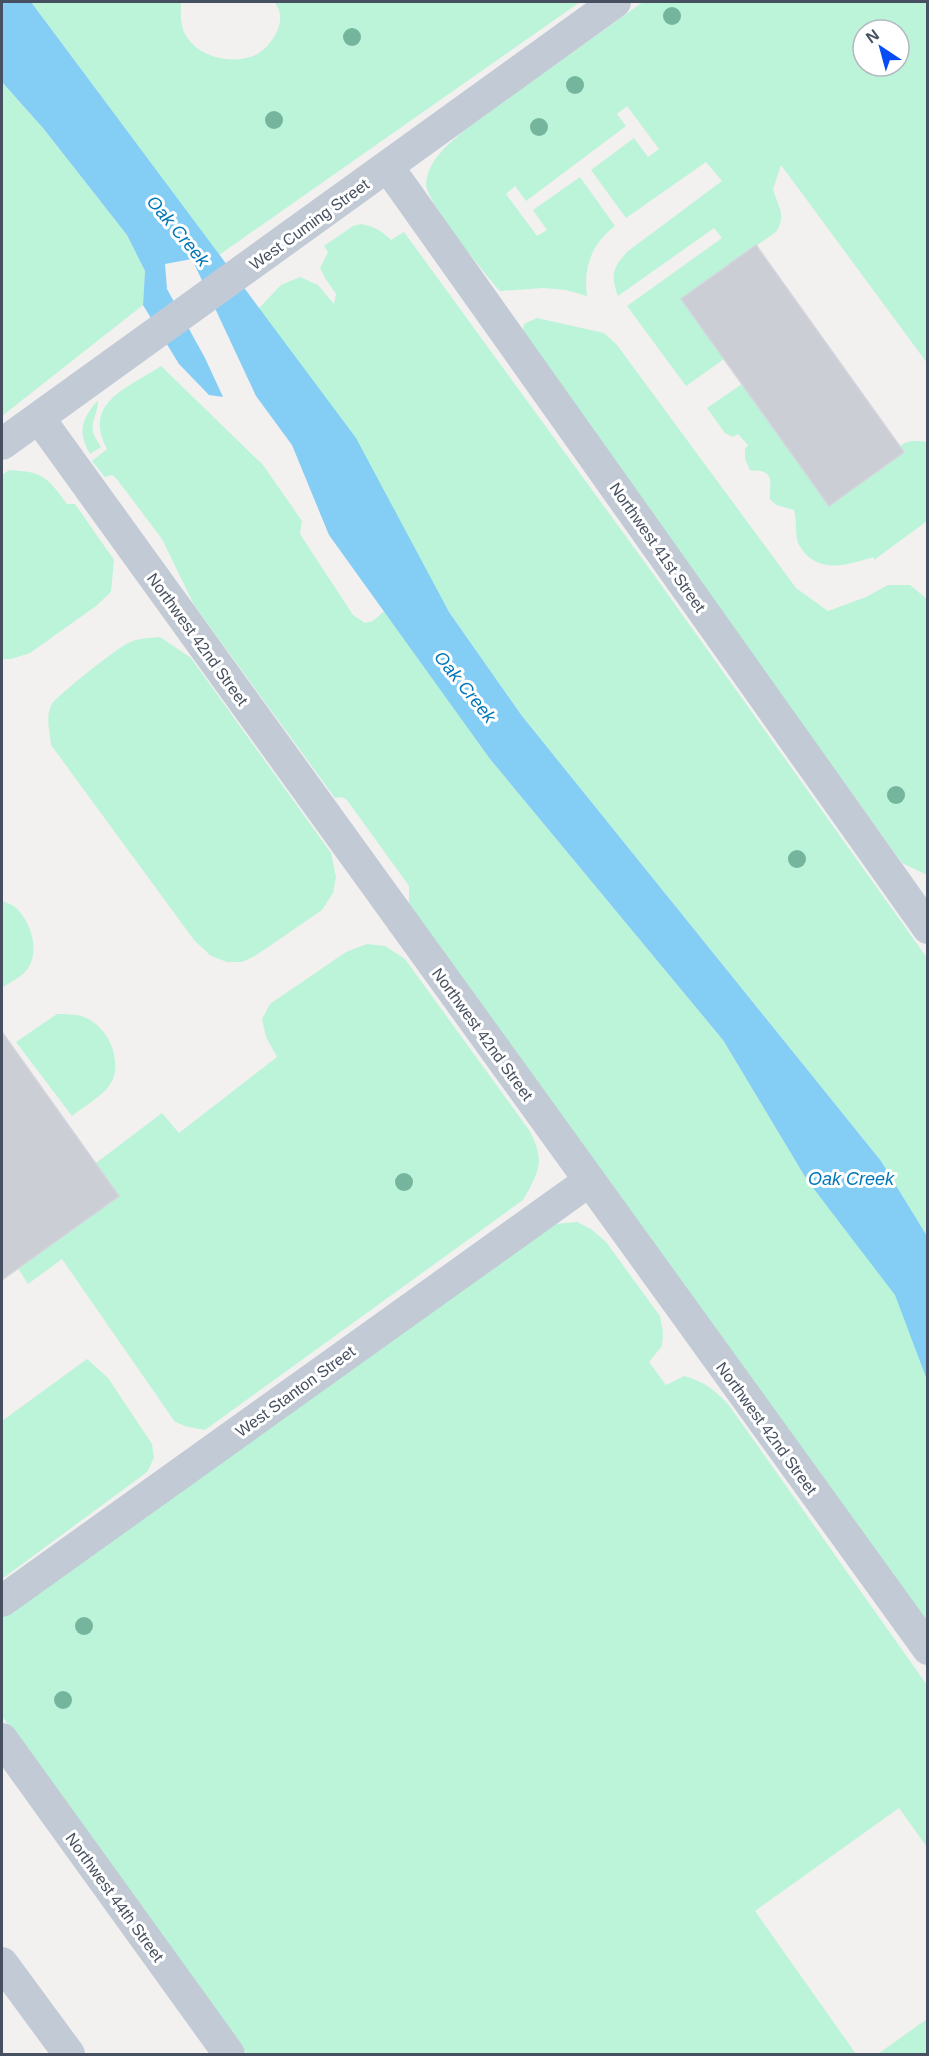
<svg xmlns="http://www.w3.org/2000/svg" width="929" height="2056" viewBox="0 0 929 2056" font-family="Helvetica,sans-serif">
	<style>
		.green { fill: #bbf4d9; fill-rule: evenodd }
		.water { fill: #84cdf5 }
		.building { fill: #ccced6; stroke: #d4d5dc; stroke-width: 1.5 }
		.lines { fill: none; stroke-linecap: round; stroke-linejoin: round }
		.minor { stroke: #c2cad6; stroke-width: 32 }
		.tree { fill: #75b59e }
		.labels { text-anchor: middle; stroke-width: 6; stroke-linejoin: round; paint-order: stroke }
		.street-label { font-size: 16px; fill: #465060; stroke: #fff }
		.water-label { font-size: 18px; font-style: italic; fill: #0077b9; stroke: #fff }
	</style>
	<rect width="100%" height="100%" fill="#f3f0f0"/>
	<!-- green -->
	<g class="green">
		<path d="M31,2H181C181,9 180,18 182,25C183,34 190,42 197,48C212,60 242,64 259,53C274,43 289,18 274,2H580L219,255Z"/>
		<path d="M643,2H927V363L781,165L773,189C778,207 787,215 776,232L681,299L724,359L686,386L627,306L722,238L714,228L618,296C610,275 613,267 628,251L722,181L706,162L626,218L591,170L634,138L648,157L659,149L627,106L617,114L626,126L526,201L515,186L506,194L537,236L547,230L533,210L580,177L615,226C592,244 583,266 587,296L566,290L543,288L500,291C486,276 425,200 426,184C428,159 450,143 466,129ZM863,30H899V66H863Z"/>
		<polygon points="2,82 43,128 127,235 145,271 143,305 2,416"/>
		<path d="M362,224C375,227 382,231 391,240L404,232L654,575L927,958V1236L881,1161L522,716L449,612L259,308L281,285L300,277L318,285L334,304L336,294L325,278L320,268L328,252L324,246L353,226Z"/>
		<polygon points="537,318 604,333 617,345 796,588 828,611 866,597 888,585 910,585 927,599 927,875 902,863 522,337 524,324"/>
		<path d="M161,366L263,465L302,521L300,534L353,615L365,623L373,621L384,611L490,759L723,1040L807,1180L896,1295L927,1380V1627L409,907V886L347,800L342,797L335,798L194,605L162,539L116,478L112,475L105,477L92,461L107,449C82,402 128,388 161,366Z"/>
		<path d="M742,384L829,505L904,452L900,446C909,439 918,441 927,442V521L874,560V557C853,563 829,572 810,558C805,554 801,549 798,543C795,533 797,521 794,510L776,505L770,499C769,489 775,474 761,471C758,470 754,471 750,470L745,459V449L748,445L738,434L733,437L725,433L707,408Z"/>
		<path d="M98,400C98,420 84,423 101,447L90,454C77,431 82,419 98,400Z"/>
		<path d="M9,470C44,472 47,477 67,504H75L114,560L111,592L96,606L30,653L11,659H2V475Z"/>
		<path d="M160,637L191,658L331,853L336,877L333,893L322,910L255,956L242,962H227L211,956L194,940L51,745C50,733 45,714 52,704C60,693 115,650 128,643C138,638 149,638 160,637Z"/>
		<path d="M2,901C6,903 11,904 15,907C31,921 42,954 25,972C19,978 9,983 2,988Z"/>
		<path d="M367,944L385,946L405,959L529,1130C546,1161 539,1172 523,1200L205,1430L188,1427L175,1422L62,1259L28,1284L18,1268L119,1196L96,1163L162,1113L179,1133L277,1057L266,1037L262,1019L270,1004L346,952Z"/>
		<path d="M57,1014C66,1014 76,1014 84,1017C107,1026 121,1056 113,1079C106,1095 84,1106 72,1116L16,1042Z"/>
		<path d="M577,1222L591,1229L606,1242L660,1316L663,1332L662,1346L649,1362L666,1385L684,1376C705,1382 713,1389 728,1404L927,1685V1847L899,1808L755,1911L856,2054H247L2,1716V1615L556,1224Z"/>
		<polygon points="87,1359 108,1378 152,1444 154,1458 147,1472 2,1579 2,1421"/>
		<polygon points="927,2019 927,2054 878,2054"/>
	</g>
	<!-- water -->
	<polygon class="water" points="2,2 31,2 356,438 449,612 522,716 881,1161 927,1236 927,1380 895,1295 807,1180 723,1040 490,759 329,535 292,445 256,396 192,259 165,264 167,289 205,358 223,397 209,395 179,364 143,305 145,271 127,235 43,128 2,82"/>
	<!-- building -->
	<g class="building">
		<polygon points="756,245 904,452 829,506 681,299"/>
		<polygon points="2,1032 119,1196 2,1280"/>
	</g>
	<g class="lines">
		<!-- minor -->
		<g class="minor">
			<polyline points="388,167 928,928"/>
			<polyline points="39,418 928,1649"/>
			<polyline points="2,444 615,2"/>
			<polyline points="2,1601 589,1181"/>
			<polyline points="2,1739 229,2054"/>
			<polyline points="2,1963 69,2054"/>
		</g>
	</g>
	<!-- trees -->
	<g class="tree">
		<circle cx="672" cy="16" r="9"/>
		<circle cx="352" cy="37" r="9"/>
		<circle cx="575" cy="85" r="9"/>
		<circle cx="274" cy="120" r="9"/>
		<circle cx="539" cy="127" r="9"/>
		<circle cx="896" cy="795" r="9"/>
		<circle cx="797" cy="859" r="9"/>
		<circle cx="404" cy="1182" r="9"/>
		<circle cx="84" cy="1626" r="9"/>
		<circle cx="63" cy="1700" r="9"/>
	</g>
	<g class="labels">
		<!-- street labels -->
		<g class="street-label">
			<text transform="translate(309 224) rotate(-36)" y="6">West Cuming Street</text>
			<text transform="translate(658 547) rotate(55)" y="6">Northwest 41st Street</text>
			<text transform="translate(198 639) rotate(54)" y="6">Northwest 42nd Street</text>
			<text transform="translate(483 1034) rotate(54)" y="6">Northwest 42nd Street</text>
			<text transform="translate(295 1391) rotate(-36)" y="6">West Stanton Street</text>
			<text transform="translate(767 1428) rotate(54)" y="6">Northwest 42nd Street</text>
			<text transform="translate(115 1897) rotate(54)" y="6">Northwest 44th Street</text>
		</g>
		<!-- water labels -->
		<g class="water-label">
			<text transform="translate(178 231) rotate(50)" y="6">Oak Creek</text>
			<text transform="translate(465 687) rotate(51)" y="6">Oak Creek</text>
			<text x="851" y="1185">Oak Creek</text>
		</g>
	</g>
	<!-- border -->
	<rect width="929" height="2056" fill="none" stroke="#465060" stroke-width="6"/>
	<!-- north arrow -->
	<g transform="translate(881 48) rotate(324)"><circle r="28" fill="#ffffff" stroke="#b5b9bf" stroke-width="1.5"/>
	<path d="M0-4.5L10 22L0 15L-10 22Z" fill="#074df6"/>
	<text y="-9" font-size="16" font-weight="bold" text-anchor="middle" fill="#465060">N</text>
	</g>
</svg>
